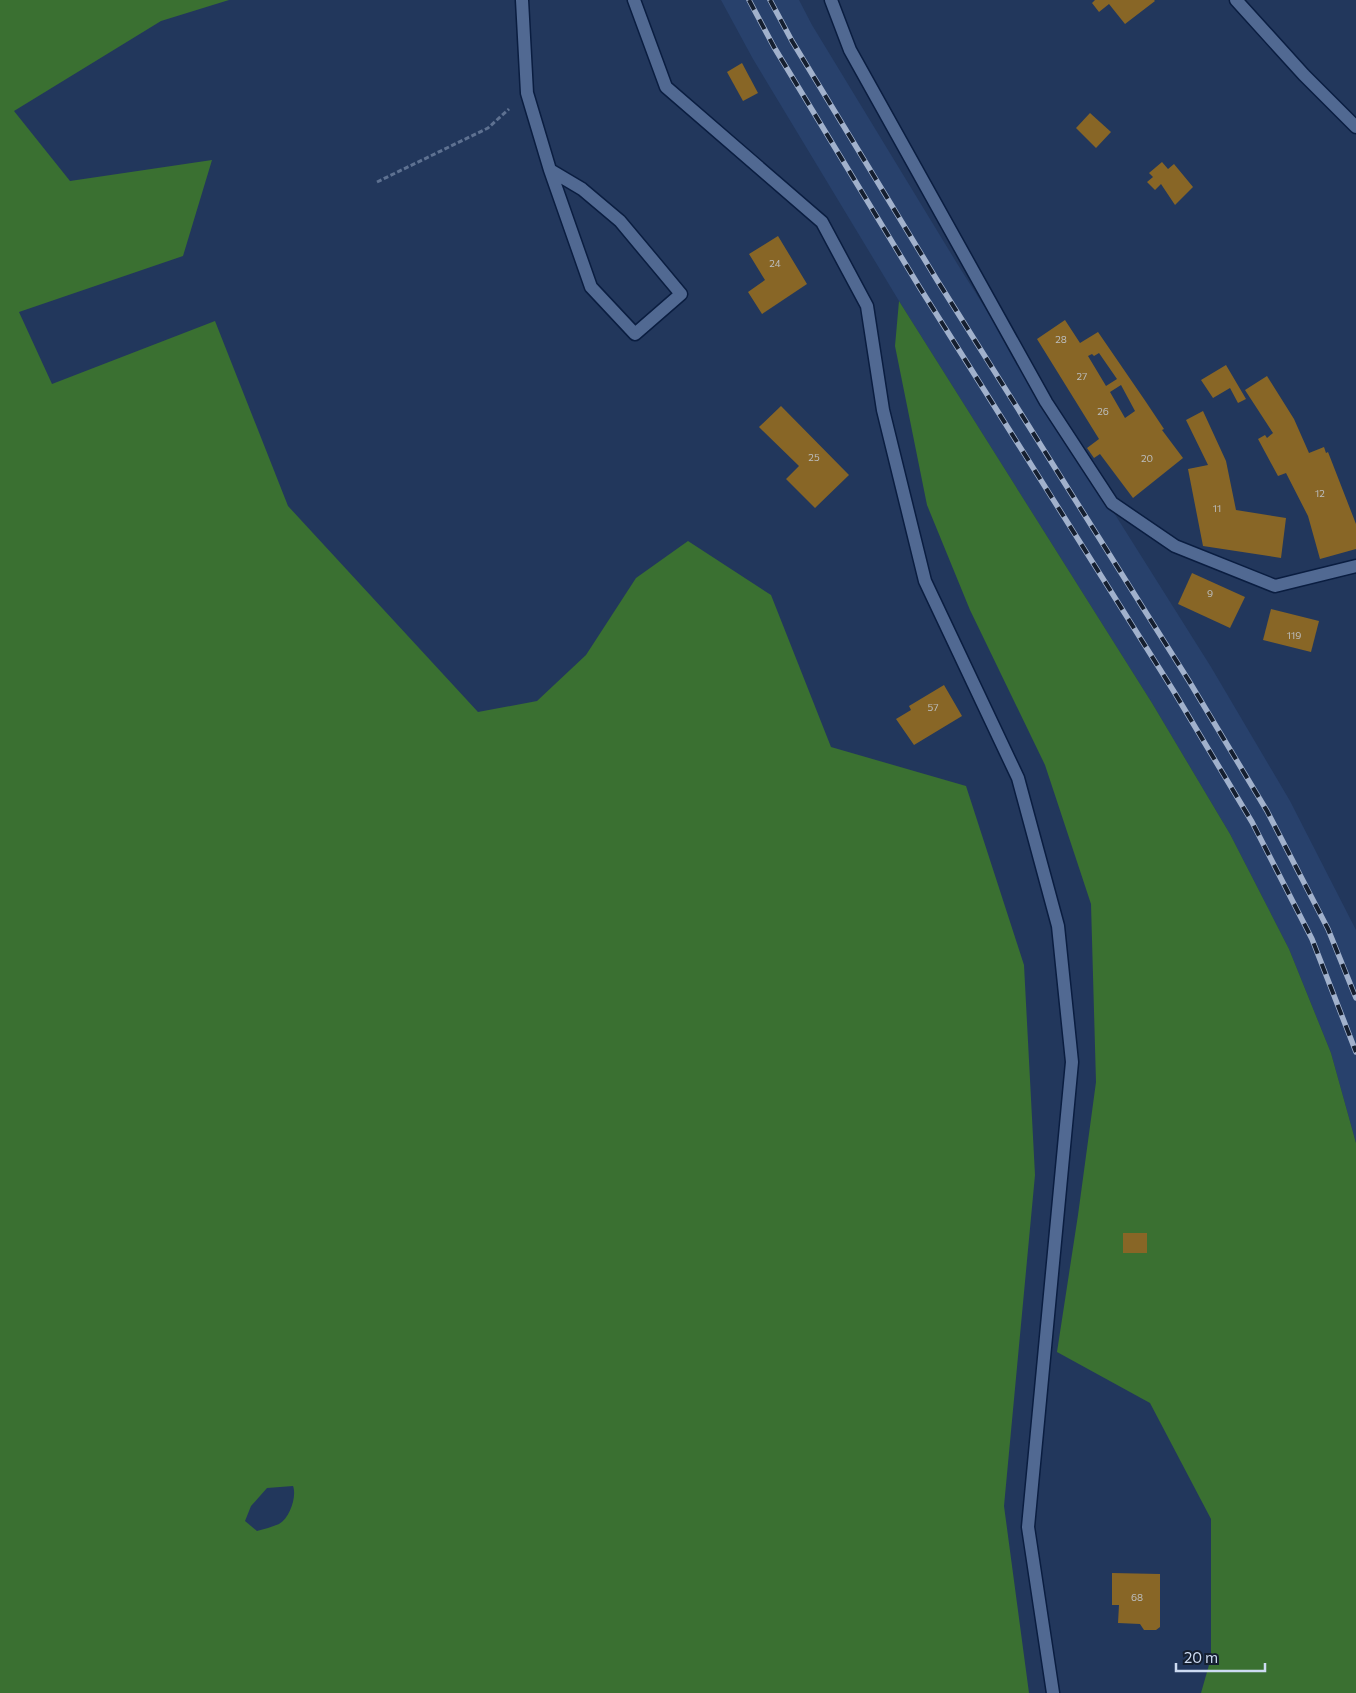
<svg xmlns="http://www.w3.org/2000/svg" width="1356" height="1693" viewBox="0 0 1356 1693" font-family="Commissioner,sans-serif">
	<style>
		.built { fill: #28416c }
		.green { fill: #3a7031; fill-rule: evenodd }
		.building { fill: #886626; fill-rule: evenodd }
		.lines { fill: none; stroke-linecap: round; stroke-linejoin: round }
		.minor-casing { stroke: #0a1d40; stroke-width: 15 }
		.path { stroke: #5e7191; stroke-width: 3; stroke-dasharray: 5 2.5; stroke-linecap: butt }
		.minor { stroke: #516992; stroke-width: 12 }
		.rail-casing { stroke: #a1b1cc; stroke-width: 5.5 }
		.rail { stroke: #151f30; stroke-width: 4; stroke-dasharray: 11; stroke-linecap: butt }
		.labels { text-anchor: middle; stroke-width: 5; stroke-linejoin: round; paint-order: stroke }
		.number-label { font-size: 10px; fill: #bcbebf }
	</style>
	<rect width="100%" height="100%" fill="#22375c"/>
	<!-- built -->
	<polygon class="built" points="721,0 799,0 812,25 958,265 1211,667 1290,801 1356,930 1356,1143 1331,1053 1289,949 1230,834 1152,703 899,301 753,59"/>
	<!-- green -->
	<g class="green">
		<path d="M0,0H229L161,21L14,111L70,181L212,160L183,256L19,312L52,384L215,321L288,506L478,712L537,701L586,655L636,578L688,541L771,595L831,747L966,786L1024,965L1035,1175L1004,1506L1029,1693H0ZM293,1486C297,1496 290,1518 279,1524C272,1527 264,1529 257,1531L245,1521L251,1506L267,1488Z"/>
		<polygon points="899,301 1152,703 1230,834 1289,949 1331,1053 1356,1143 1356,1693 1201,1693 1211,1658 1211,1519 1150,1403 1057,1352 1078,1215 1096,1082 1091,904 1045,765 970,610 927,505 895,346"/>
	</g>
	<!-- building -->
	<g class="building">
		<polygon points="1095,0 1154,0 1155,1 1125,24 1109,4 1099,12 1092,3"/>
		<polygon points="742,63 758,93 743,101 727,72"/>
		<polygon points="1090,113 1111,132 1096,148 1076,128"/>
		<polygon points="1162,162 1168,169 1174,164 1193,187 1175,205 1161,184 1155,190 1147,182 1153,177 1149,173"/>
		<polygon points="778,236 807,284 762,314 748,292 765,280 749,254"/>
		<path d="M1065,320L1080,343L1098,332L1146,402L1164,429L1162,430L1183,458L1133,498L1100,454L1094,458L1087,448L1099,439L1037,339ZM1099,353L1117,379L1106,386L1088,356L1092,354L1094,356ZM1121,385L1135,411L1125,418L1110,392Z"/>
		<polygon points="1226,365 1246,399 1238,403 1230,388 1213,398 1201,380"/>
		<polygon points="1267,376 1294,419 1309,453 1324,447 1326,453 1328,452 1356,524 1356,549 1320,559 1308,516 1286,473 1278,476 1258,439 1265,435 1267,438 1273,433 1245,390"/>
		<polygon points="781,406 849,475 815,508 786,479 799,466 759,427"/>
		<polygon points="1203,411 1226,461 1236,510 1286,518 1281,558 1203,546 1188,469 1208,465 1186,420"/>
		<polygon points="1192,573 1245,597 1230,628 1178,604"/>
		<polygon points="1271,609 1319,621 1311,652 1263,640"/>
		<polygon points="944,685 962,716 914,745 896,719 911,710 909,706"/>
		<rect x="1123" y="1233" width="24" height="20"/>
		<polygon points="1112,1573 1160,1574 1160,1627 1156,1630 1144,1630 1140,1624 1118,1623 1119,1605 1112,1605"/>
	</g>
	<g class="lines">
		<!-- minor casing -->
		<g class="minor-casing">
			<g id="minor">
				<polyline points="522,0 527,93 550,170 591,287 635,334 681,294 620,221 582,189 550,170"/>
				<polyline points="634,0 666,87 822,222 867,306 883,410 925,581 1018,778 1058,926 1072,1062 1028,1527 1053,1693"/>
				<polyline points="831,0 850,50 1046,402 1112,503 1175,546 1275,586 1356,566"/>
				<polyline points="1236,0 1304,75 1356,127"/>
			</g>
		</g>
		<!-- path -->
		<polyline class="path" points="377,182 488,128 509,109"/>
		<!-- minor -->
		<use href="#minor" class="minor"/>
		<!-- rail casing -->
		<g class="rail-casing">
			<g id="rail">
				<polyline points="749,0 774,47 920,288 1173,690 1252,822 1312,939 1356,1052"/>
				<polyline points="770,0 792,41 937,280 1189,681 1267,811 1328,929 1356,998"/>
			</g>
		</g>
		<!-- rail -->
		<use href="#rail" class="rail"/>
	</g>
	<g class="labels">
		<!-- number labels -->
		<g class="number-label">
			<text x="775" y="267">24</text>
			<text x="1061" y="343">28</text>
			<text x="1082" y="380">27</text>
			<text x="1103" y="415">26</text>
			<text x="814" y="461">25</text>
			<text x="1147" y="462">20</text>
			<text x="1320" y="497">12</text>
			<text x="1217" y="512">11</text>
			<text x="1210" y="597">9</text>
			<text x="1294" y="639">119</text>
			<text x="933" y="711">57</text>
			<text x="1137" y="1601">68</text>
		</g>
	</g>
	<!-- scale -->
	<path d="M1176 1663v8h89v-8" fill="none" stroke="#cddbf2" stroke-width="2.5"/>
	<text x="1184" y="1663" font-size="15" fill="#cddbf2" stroke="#151f30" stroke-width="4" paint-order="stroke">20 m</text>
</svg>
